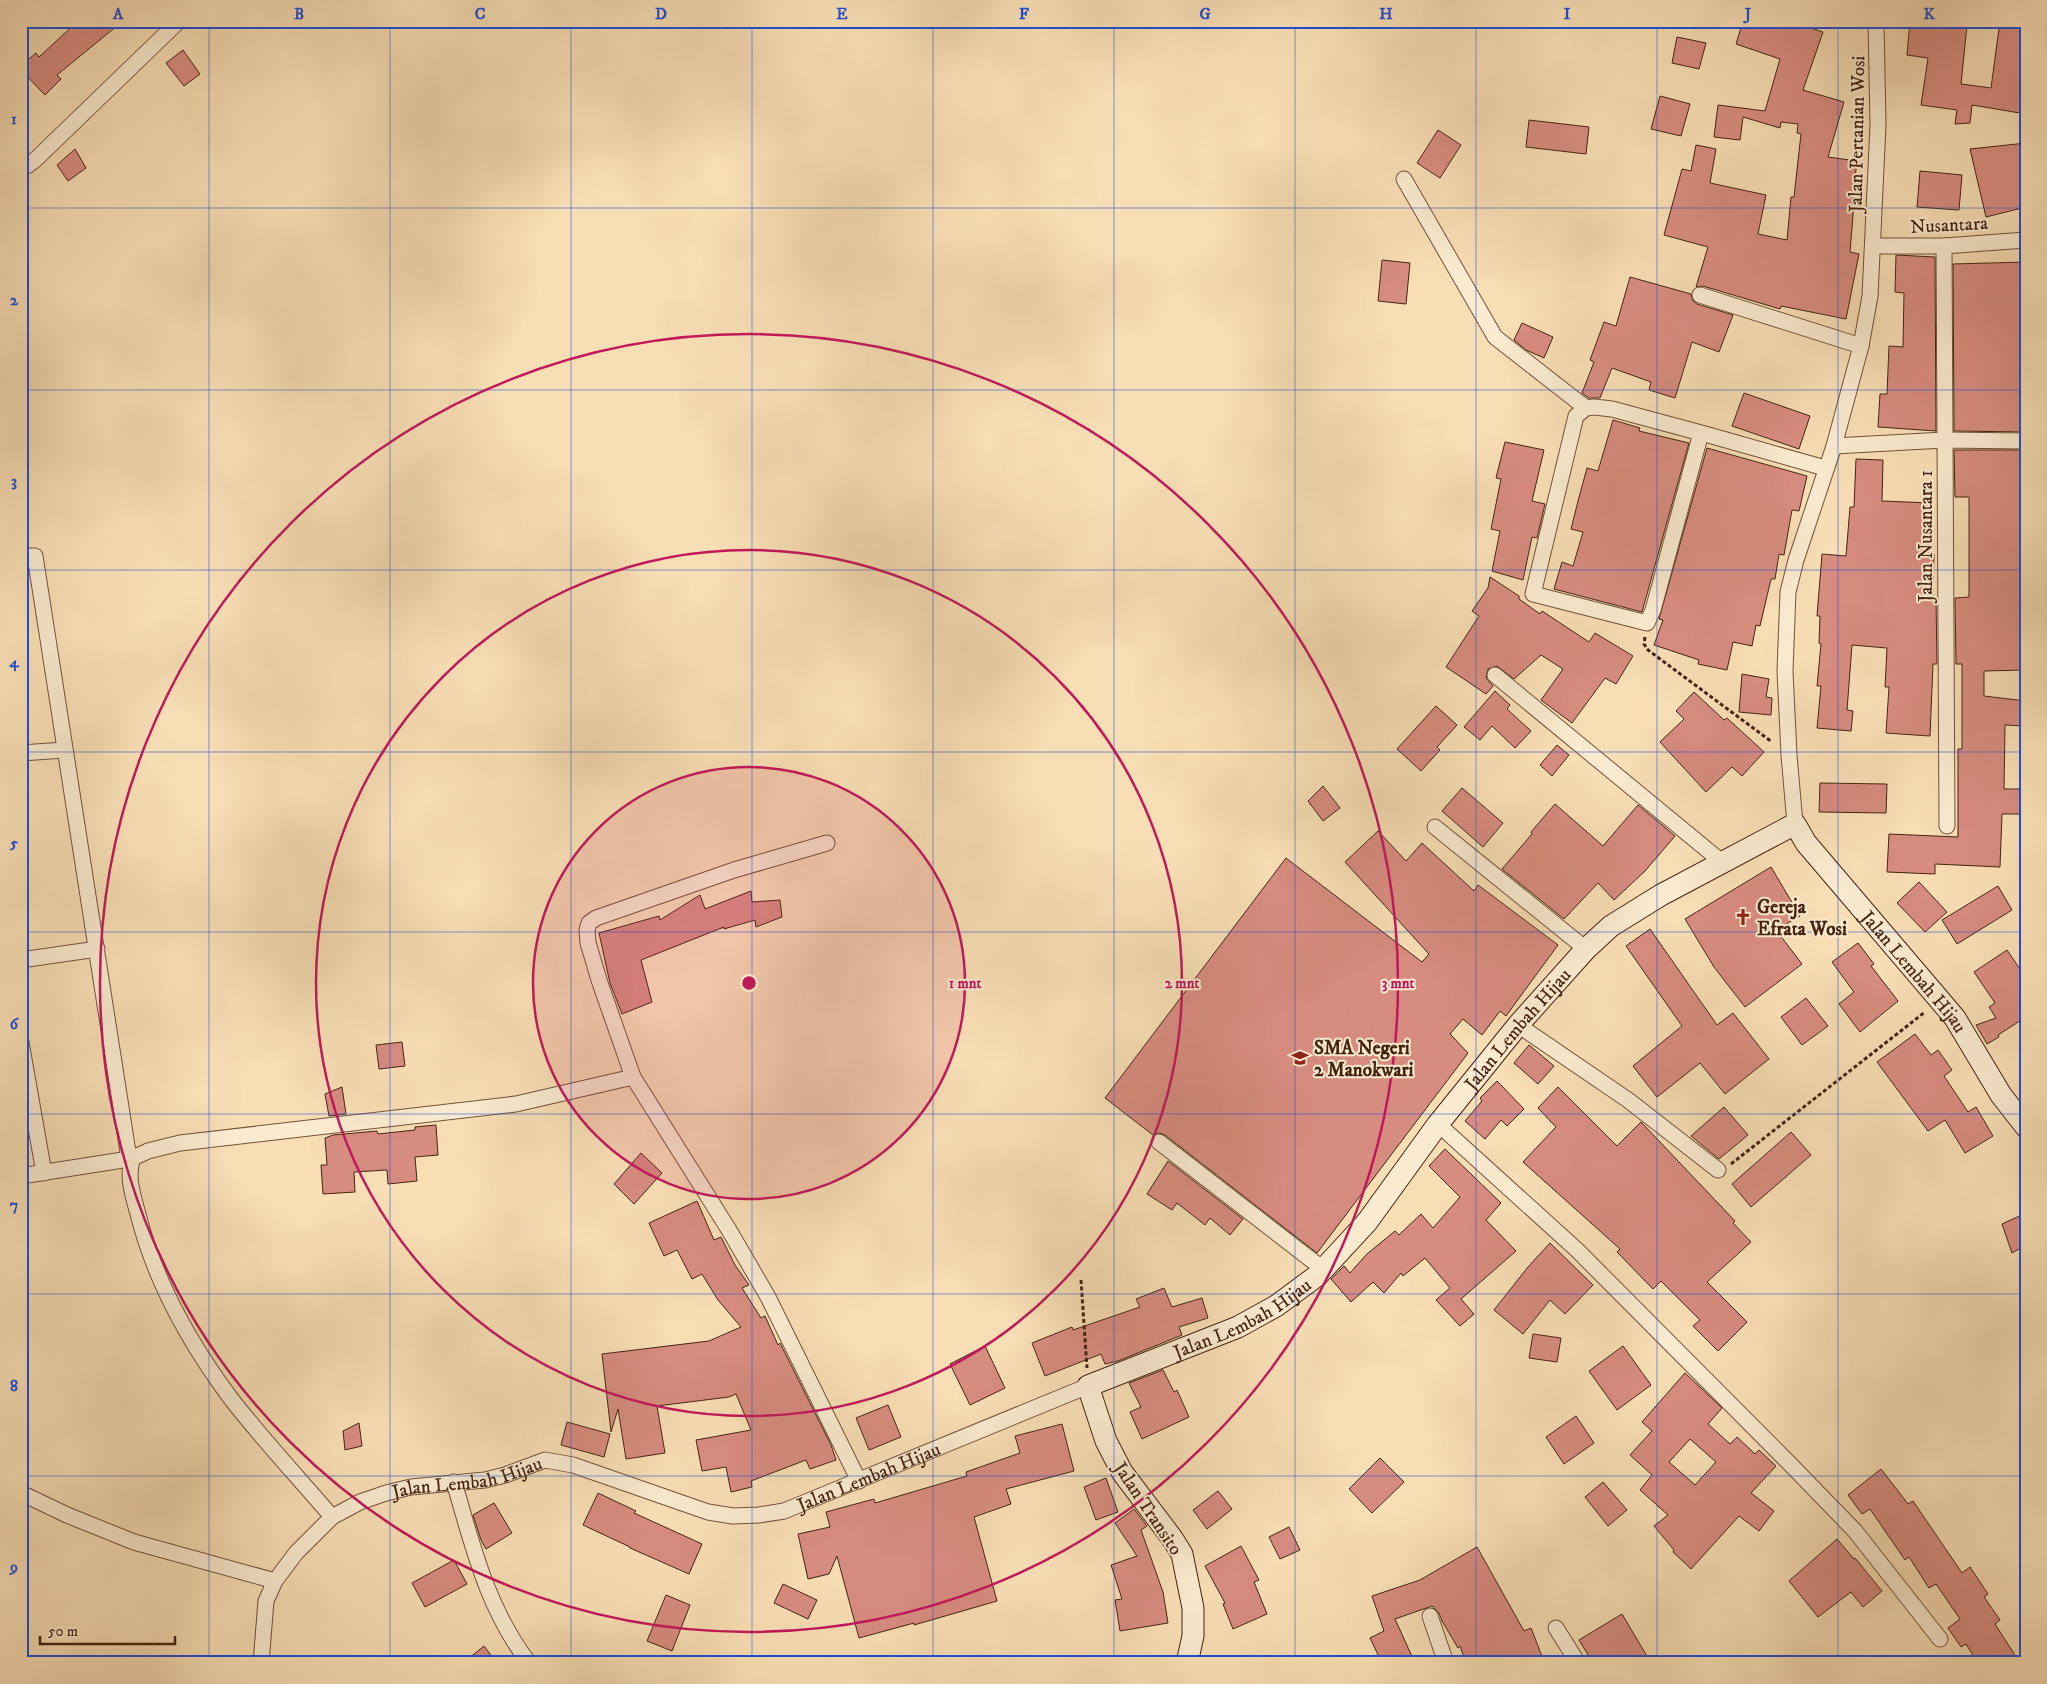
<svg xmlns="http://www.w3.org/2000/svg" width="2047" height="1684" viewBox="0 0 2047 1684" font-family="'IM FELL DW Pica',serif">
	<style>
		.building { fill: #d78c80; stroke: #452411; fill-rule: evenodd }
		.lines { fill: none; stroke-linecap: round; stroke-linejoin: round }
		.street-casing { stroke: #72523a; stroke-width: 17 }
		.secondary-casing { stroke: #452411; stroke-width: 23 }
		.path { stroke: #452411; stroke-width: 3; stroke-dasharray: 4 2.5; stroke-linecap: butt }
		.street { stroke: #faeacf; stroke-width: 15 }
		.secondary { stroke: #faeacf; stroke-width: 21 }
		.grid { fill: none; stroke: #1d4ed8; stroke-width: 1; stroke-opacity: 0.55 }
		.ring { fill: none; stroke: #c2185b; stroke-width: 2.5 }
		.labels { text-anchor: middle; stroke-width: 4; stroke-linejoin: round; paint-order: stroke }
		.street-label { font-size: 19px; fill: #452411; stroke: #faeacf }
		.poi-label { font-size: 19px; font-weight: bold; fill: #452411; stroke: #faeacf; text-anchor: start }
		.centre { fill: #c2185b; stroke: #faeacf; stroke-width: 2.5 }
		.ring-label { font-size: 15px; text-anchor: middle; font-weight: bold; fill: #c2185b; stroke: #faeacf; stroke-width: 4; stroke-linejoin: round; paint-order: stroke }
		.neatline { fill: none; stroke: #1d4ed8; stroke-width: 2 }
		.grid-label { font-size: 16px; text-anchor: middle; font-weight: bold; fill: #1d4ed8 }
	</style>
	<rect width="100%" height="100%" fill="#f8deb5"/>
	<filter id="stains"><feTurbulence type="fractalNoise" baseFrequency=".004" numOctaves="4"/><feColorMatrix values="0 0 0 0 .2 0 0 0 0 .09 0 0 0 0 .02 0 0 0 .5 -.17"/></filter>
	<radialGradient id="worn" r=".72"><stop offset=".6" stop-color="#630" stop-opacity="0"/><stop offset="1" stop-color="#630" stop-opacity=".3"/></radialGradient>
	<!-- building -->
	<g class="building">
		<polygon points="78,21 123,21 57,75 61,79 45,95 21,70 21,66 36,53 39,57"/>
		<polygon points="1743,21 1790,21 1823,32 1803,90 1844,102 1828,157 1857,161 1852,203 1854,203 1850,252 1859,254 1846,319 1781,306 1780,309 1703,286 1696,287 1708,247 1664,235 1682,169 1691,171 1696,145 1716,149 1710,183 1766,195 1758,234 1787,240 1791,197 1794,197 1801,134 1797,133 1798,124 1781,122 1780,128 1743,117 1740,140 1714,137 1718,105 1765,111 1780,59 1736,44"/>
		<polygon points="1910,21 1967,25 1961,84 1991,88 2000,21 2026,21 2026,73 2020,113 1972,105 1970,123 1955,124 1957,110 1921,105 1928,58 1907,55"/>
		<polygon points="1677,37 1706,43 1699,69 1672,63"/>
		<polygon points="183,50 200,74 184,86 166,63"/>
		<polygon points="1660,96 1690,104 1681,136 1651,129"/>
		<polygon points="1529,120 1589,127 1586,154 1526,147"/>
		<polygon points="1438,130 1461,145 1440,178 1417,163"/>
		<polygon points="2026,143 2026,207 1986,217 1970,149"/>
		<polygon points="75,149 86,168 68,181 57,165"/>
		<polygon points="1920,171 1962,175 1959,210 1917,207"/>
		<polygon points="1896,255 1935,257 1936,431 1878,427 1880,394 1887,394 1889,346 1903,347 1904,293 1895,292"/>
		<polygon points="1382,260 1410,263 1406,304 1378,301"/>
		<polygon points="2026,262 2026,432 1954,431 1953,264"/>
		<polygon points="1630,277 1691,294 1693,301 1697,304 1733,315 1719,352 1692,342 1675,398 1649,390 1651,382 1612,368 1600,398 1589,398 1582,393 1594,362 1590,360 1604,322 1616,326"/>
		<polygon points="1522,323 1553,337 1544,358 1526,350 1514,340"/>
		<polygon points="1744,393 1810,416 1799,449 1732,426"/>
		<polygon points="1613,420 1640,428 1639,431 1689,443 1642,612 1554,589 1562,562 1573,566 1583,532 1571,529 1578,501 1587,468 1598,471"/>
		<polygon points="1505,442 1544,450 1532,501 1545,504 1537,538 1532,537 1523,580 1492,571 1500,531 1491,529 1501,479 1496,478"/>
		<polygon points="1707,448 1807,476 1799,511 1792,510 1784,555 1779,554 1775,579 1771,579 1760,626 1756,625 1752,646 1733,642 1727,670 1698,664 1699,660 1654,645 1663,620 1659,619"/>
		<polygon points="1954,450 2026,450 2026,670 1984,671 1984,696 2026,701 2026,726 2005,725 2004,789 2026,789 2026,814 2002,814 2000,867 1935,864 1935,874 1887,872 1889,834 1958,837 1958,749 1962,749 1962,664 1956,664 1955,598 1969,597 1969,497 1955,497"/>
		<polygon points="1856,459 1883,460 1882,501 1930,503 1928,554 1934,554 1933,598 1936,598 1937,664 1933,664 1930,736 1886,733 1889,687 1885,687 1887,648 1852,645 1847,710 1853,711 1851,731 1817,728 1821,686 1817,686 1821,644 1819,643 1820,616 1817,616 1822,554 1846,556 1850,507 1854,507"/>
		<polygon points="1490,577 1519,596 1519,599 1540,614 1542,611 1589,642 1595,633 1633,656 1616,684 1605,678 1572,723 1541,700 1563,669 1541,655 1514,679 1497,666 1488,669 1486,678 1493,686 1486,694 1446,667 1479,616 1472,611 1488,588"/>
		<polygon points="1742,674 1769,679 1766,697 1772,698 1771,715 1739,712"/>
		<polygon points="1495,691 1510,705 1507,709 1531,731 1515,748 1492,726 1480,740 1464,727"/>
		<polygon points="1694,692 1724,720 1727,718 1764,752 1742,776 1732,767 1706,792 1660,742 1684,719 1676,711"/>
		<polygon points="1436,706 1457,725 1437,747 1440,750 1421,771 1397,749"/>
		<polygon points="1557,745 1569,755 1552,776 1540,765"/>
		<polygon points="1820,783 1887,784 1886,813 1819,812"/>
		<polygon points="1323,786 1340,808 1323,821 1308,801"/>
		<polygon points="1462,788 1503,823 1483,847 1442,811"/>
		<polygon points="1555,804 1603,846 1638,805 1675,836 1645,871 1614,900 1598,883 1564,919 1502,869 1532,834 1531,832"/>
		<polygon points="1378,831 1406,861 1422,843 1474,891 1478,885 1558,945 1506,1016 1500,1011 1482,1035 1463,1019 1450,1034 1468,1053 1317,1253 1165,1135 1160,1133 1153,1135 1105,1098 1286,858 1422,962 1429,954 1345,862"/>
		<polygon points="1771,867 1800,916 1776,930 1802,964 1745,1007 1714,967 1685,919"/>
		<polygon points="1919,882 1947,912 1925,932 1897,903"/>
		<polygon points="1998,886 2012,910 1957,944 1942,920"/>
		<polygon points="751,891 752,902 780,900 782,917 756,927 755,920 724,929 724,927 641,960 652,1002 622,1014 610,983 599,933 659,916 660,920 700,895 705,909"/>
		<polygon points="1650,929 1717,1025 1733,1013 1769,1059 1725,1094 1700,1063 1657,1097 1633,1066 1682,1026 1626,946"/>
		<polygon points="1858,943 1874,964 1871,966 1898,1001 1860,1032 1839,1004 1854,992 1832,962"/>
		<polygon points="2007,950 2026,978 2026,1017 1998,1035 1999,1037 1987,1044 1976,1025 1996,1018 1989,1007 1995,1003 1974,972"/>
		<polygon points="1806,998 1828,1026 1802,1045 1781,1017"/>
		<polygon points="1915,1034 1931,1055 1938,1050 1952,1070 1944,1076 1968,1112 1976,1107 1993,1136 1965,1153 1945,1120 1928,1131 1877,1062"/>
		<polygon points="402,1042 405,1066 379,1069 376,1045"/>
		<polygon points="1529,1045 1554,1066 1538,1084 1514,1063"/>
		<polygon points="1497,1081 1524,1109 1507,1126 1501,1120 1485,1139 1465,1121 1482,1101 1480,1098"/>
		<polygon points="342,1087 346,1114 329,1116 325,1094"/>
		<polygon points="1558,1087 1617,1146 1641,1122 1735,1221 1733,1223 1751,1242 1707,1282 1747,1322 1718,1351 1693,1326 1700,1320 1661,1281 1653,1289 1617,1252 1620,1249 1523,1162 1556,1127 1538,1108"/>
		<polygon points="1724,1107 1748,1135 1719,1159 1691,1136"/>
		<polygon points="436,1125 438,1155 415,1157 417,1181 388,1184 387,1170 354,1172 355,1192 323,1194 321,1165 327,1165 325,1138 333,1135 377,1131 378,1134 415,1130 415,1127"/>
		<polygon points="1791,1132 1811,1155 1751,1207 1732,1184"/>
		<polygon points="1445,1149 1501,1203 1486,1220 1516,1251 1461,1299 1474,1314 1460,1326 1436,1300 1450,1288 1425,1258 1403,1276 1401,1273 1384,1293 1373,1282 1351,1302 1331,1279 1344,1266 1350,1273 1367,1254 1395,1231 1399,1235 1421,1214 1433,1228 1460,1197 1429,1166"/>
		<polygon points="641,1153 662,1173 634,1204 614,1184"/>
		<polygon points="1168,1161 1243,1219 1230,1235 1210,1218 1205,1225 1177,1203 1172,1210 1147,1194"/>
		<polygon points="697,1201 714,1240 721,1237 735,1265 749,1285 742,1288 761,1318 765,1316 778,1345 780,1343 831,1445 836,1460 810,1469 806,1460 751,1481 752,1487 731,1492 726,1467 702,1471 696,1440 751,1430 736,1394 729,1397 657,1406 665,1453 626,1459 618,1409 611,1432 602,1354 709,1341 741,1327 718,1300 702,1274 692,1279 677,1250 664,1256 649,1223"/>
		<polygon points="2026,1213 2026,1245 2012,1253 2002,1224"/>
		<polygon points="1550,1243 1593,1285 1565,1314 1550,1300 1523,1334 1494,1310 1528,1267"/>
		<polygon points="1164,1288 1172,1307 1202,1298 1208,1318 1179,1327 1182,1335 1118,1361 1105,1364 1101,1354 1045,1376 1032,1343 1072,1327 1073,1330 1140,1307 1136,1299"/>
		<polygon points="1533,1334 1561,1338 1557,1362 1529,1358"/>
		<polygon points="985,1346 1005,1388 970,1405 950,1364"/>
		<polygon points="1623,1346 1651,1385 1617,1410 1589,1371"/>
		<polygon points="1163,1370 1174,1392 1177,1390 1189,1417 1142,1439 1130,1412 1141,1407 1129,1383"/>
		<path d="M1685,1373L1722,1408L1708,1424L1730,1444L1737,1437L1755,1454L1759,1450L1776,1466L1751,1493L1774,1511L1759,1531L1739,1516L1691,1569L1673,1552L1674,1550L1654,1526L1668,1515L1640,1490L1652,1475L1630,1455L1652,1431L1642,1422ZM1690,1439L1716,1462L1695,1485L1669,1462Z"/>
		<polygon points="888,1405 901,1437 869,1450 856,1418"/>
		<polygon points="1576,1416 1594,1443 1564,1464 1546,1437"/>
		<polygon points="567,1422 610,1434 604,1457 561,1445"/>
		<polygon points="359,1423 362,1446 345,1450 343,1431"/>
		<polygon points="1062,1424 1074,1471 1006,1489 1011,1504 974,1517 997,1601 914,1625 914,1623 859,1638 837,1556 829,1574 808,1579 798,1534 830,1527 826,1512 874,1499 875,1503 967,1476 966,1472 1020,1453 1015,1436"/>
		<polygon points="1380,1458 1404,1482 1372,1513 1349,1489"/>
		<polygon points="1881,1469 1908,1504 1913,1501 1962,1573 1970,1567 1988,1594 1984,1597 2000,1620 1995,1624 2020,1663 1978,1663 1966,1644 1961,1647 1948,1628 1960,1619 1936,1584 1929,1588 1909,1557 1905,1560 1870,1509 1862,1514 1848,1495"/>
		<polygon points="1106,1478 1118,1512 1096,1520 1084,1487"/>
		<polygon points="1603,1482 1627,1510 1608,1526 1585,1497"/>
		<polygon points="1218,1491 1232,1509 1207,1529 1193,1510"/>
		<polygon points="598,1493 636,1511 634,1513 702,1544 689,1574 630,1548 630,1547 583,1525"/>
		<polygon points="494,1503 512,1533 486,1549 481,1540 473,1515"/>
		<polygon points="1134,1509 1147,1526 1141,1530 1163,1592 1168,1623 1120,1631 1115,1600 1122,1599 1111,1565 1137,1556 1115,1523"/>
		<polygon points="1289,1527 1300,1550 1280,1559 1269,1537"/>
		<polygon points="1837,1539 1854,1559 1855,1558 1882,1591 1863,1607 1851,1592 1818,1617 1789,1581"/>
		<polygon points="1241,1546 1259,1580 1254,1582 1267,1614 1233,1629 1223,1604 1225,1603 1205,1566"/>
		<polygon points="1477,1547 1524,1631 1531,1628 1543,1659 1532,1663 1466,1663 1460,1646 1458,1648 1442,1621 1439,1613 1432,1606 1395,1619 1415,1663 1382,1663 1370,1638 1384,1631 1372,1596 1420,1580"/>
		<polygon points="454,1560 467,1584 425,1607 412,1583"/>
		<polygon points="783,1584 817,1600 808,1619 774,1603"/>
		<polygon points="666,1595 690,1605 672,1651 647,1641"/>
		<polygon points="1622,1614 1651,1663 1593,1663 1579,1640"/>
		<polygon points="484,1646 497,1663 463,1663"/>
	</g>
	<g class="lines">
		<!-- street casing -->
		<g class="street-casing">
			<g id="street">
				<polyline points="21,22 22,21"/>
				<polyline points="21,166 27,166 35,160 179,21"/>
				<polyline points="1404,179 1495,337 1586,408"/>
				<polyline points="1874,246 1944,246 2026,240"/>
				<polyline points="1944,246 1947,826"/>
				<polyline points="1700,295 1861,346"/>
				<polyline points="1701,433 1653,610 1647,623 1533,594 1576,416 1586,408 1594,407 1612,409 1701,433 1712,436 1825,468"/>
				<polyline points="1834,446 1944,440 2026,441"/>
				<polyline points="21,556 35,556 130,1165"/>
				<polyline points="1495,675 1722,862"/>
				<polyline points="21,753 65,750"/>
				<polyline points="1795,824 1789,755 1785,671 1788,592 1796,560 1834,446 1861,346 1870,296 1878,125 1876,21"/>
				<polyline points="1435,827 1586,949"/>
				<polyline points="827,843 734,870 596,918 589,923 587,930 588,943 600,983 633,1077 729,1230 768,1297 859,1481"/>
				<polyline points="21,960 97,949"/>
				<polyline points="1518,1025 1628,1100 1718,1170"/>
				<polyline points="21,1042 44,1173"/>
				<polyline points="1438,1124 1577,1250 1790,1464 1855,1531 1940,1639"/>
				<polyline points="1159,1142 1323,1269"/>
				<polyline points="21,1176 129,1159"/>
				<path d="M454,1482C473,1547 487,1608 529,1663"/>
				<polyline points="21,1493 67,1515 134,1542 275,1581"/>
				<path d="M332,1517C299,1478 260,1437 229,1396C189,1342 154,1278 138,1214C133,1196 126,1175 133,1158L148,1151L180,1143L516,1104L633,1077"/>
				<polyline points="1430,1616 1446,1663"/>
				<polyline points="1556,1628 1578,1663"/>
				<path id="s1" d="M261,1663L266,1601L275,1581L296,1553L332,1517L360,1502L386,1493L411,1487L485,1480L505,1475L545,1460L573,1465L708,1512L733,1516L759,1515L784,1511L1088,1386"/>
			</g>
		</g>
		<!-- secondary casing -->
		<g class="secondary-casing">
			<g id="secondary">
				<path id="s2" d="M1187,1663L1193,1636V1608L1182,1554L1172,1538L1122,1472L1106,1441L1088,1386L1238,1327L1276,1306L1318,1275L1367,1222L1438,1124L1518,1025L1586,949L1611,926L1661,895L1795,824L1806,843L1955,1018L2001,1095L2026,1127"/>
			</g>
		</g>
		<!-- path -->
		<g class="path">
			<polyline points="1645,637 1644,644 1648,650 1772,742"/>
			<polyline points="1731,1164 1925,1012"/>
			<polyline points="1081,1280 1087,1368"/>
		</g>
		<!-- street -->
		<use href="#street" class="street"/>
		<!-- secondary -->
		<use href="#secondary" class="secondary"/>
	</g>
	<!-- grid -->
	<path class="grid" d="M209,21V1663M390,21V1663M571,21V1663M752,21V1663M933,21V1663M1114,21V1663M1295,21V1663M1476,21V1663M1657,21V1663M1838,21V1663M21,208H2026M21,390H2026M21,570H2026M21,752H2026M21,932H2026M21,1114H2026M21,1294H2026M21,1476H2026"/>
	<!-- distance rings -->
	<circle cx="749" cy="983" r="216" fill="#c2185b" fill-opacity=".12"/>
	<g class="ring">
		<circle cx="749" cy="983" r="216"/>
		<circle cx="749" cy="983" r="433"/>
		<circle cx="749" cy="983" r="649"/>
	</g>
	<!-- icons -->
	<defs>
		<g id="church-bare" transform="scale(1.35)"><path d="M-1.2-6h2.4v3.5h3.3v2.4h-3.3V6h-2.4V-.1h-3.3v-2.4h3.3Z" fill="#8f2418" stroke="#faeacf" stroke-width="2.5" paint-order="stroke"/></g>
		<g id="school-bare" transform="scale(1.35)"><path d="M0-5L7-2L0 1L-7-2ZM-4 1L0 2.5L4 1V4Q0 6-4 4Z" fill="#8f2418" stroke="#faeacf" stroke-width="2.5" paint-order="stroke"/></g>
	</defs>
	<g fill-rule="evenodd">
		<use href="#church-bare" x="1743" y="917"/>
		<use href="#school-bare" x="1300" y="1058"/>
	</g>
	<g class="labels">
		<!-- street labels -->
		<g class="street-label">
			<text transform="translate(1856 134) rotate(-89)" y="7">Jalan Pertanian Wosi</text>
			<text transform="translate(1949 224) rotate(-3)" y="7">Nusantara</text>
			<text transform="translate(1925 536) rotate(-90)" y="7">Jalan Nusantara 1</text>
			<text dy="7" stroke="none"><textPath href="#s2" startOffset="1419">Jalan Lembah Hijau</textPath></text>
			<text dy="7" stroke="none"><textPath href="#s2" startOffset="879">Jalan Lembah Hijau</textPath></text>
			<text dy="7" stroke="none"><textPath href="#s2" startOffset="474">Jalan Lembah Hijau</textPath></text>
			<text dy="7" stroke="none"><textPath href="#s1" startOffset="732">Jalan Lembah Hijau</textPath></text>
			<text dy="7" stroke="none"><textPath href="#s1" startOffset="312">Jalan Lembah Hijau</textPath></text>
			<text transform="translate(1149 1508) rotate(56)" y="7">Jalan Transito</text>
		</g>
		<!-- poi labels -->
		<g class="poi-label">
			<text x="1757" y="913">Gereja<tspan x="1757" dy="22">Efrata Wosi</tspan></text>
			<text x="1314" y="1054">SMA Negeri<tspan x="1314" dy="22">2 Manokwari</tspan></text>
		</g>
	</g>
	<circle cx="749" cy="983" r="8" class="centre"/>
	<g class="ring-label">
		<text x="965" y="988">1 mnt</text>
		<text x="1182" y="988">2 mnt</text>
		<text x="1398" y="988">3 mnt</text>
	</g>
	<!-- margin -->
	<rect width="2047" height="1684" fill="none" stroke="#f8deb5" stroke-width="55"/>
	<!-- scale -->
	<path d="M40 1636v8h135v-8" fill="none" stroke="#452411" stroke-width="2.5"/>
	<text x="48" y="1636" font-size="15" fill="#452411" stroke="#faeacf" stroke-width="4" paint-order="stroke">50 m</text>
	<rect x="28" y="28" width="1992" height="1628" class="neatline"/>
	<g class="grid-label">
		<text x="118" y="19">A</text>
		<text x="299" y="19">B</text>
		<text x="480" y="19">C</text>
		<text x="661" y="19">D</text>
		<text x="842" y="19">E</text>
		<text x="1024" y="19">F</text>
		<text x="1205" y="19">G</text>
		<text x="1386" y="19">H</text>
		<text x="1567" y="19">I</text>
		<text x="1748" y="19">J</text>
		<text x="1929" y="19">K</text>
		<text x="14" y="124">1</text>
		<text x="14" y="305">2</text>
		<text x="14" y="486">3</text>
		<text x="14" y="667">4</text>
		<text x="14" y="848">5</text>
		<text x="14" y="1029">6</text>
		<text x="14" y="1210">7</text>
		<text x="14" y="1391">8</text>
		<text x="14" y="1572">9</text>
	</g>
	<rect width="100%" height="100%" filter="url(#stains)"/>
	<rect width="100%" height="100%" fill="url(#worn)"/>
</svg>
